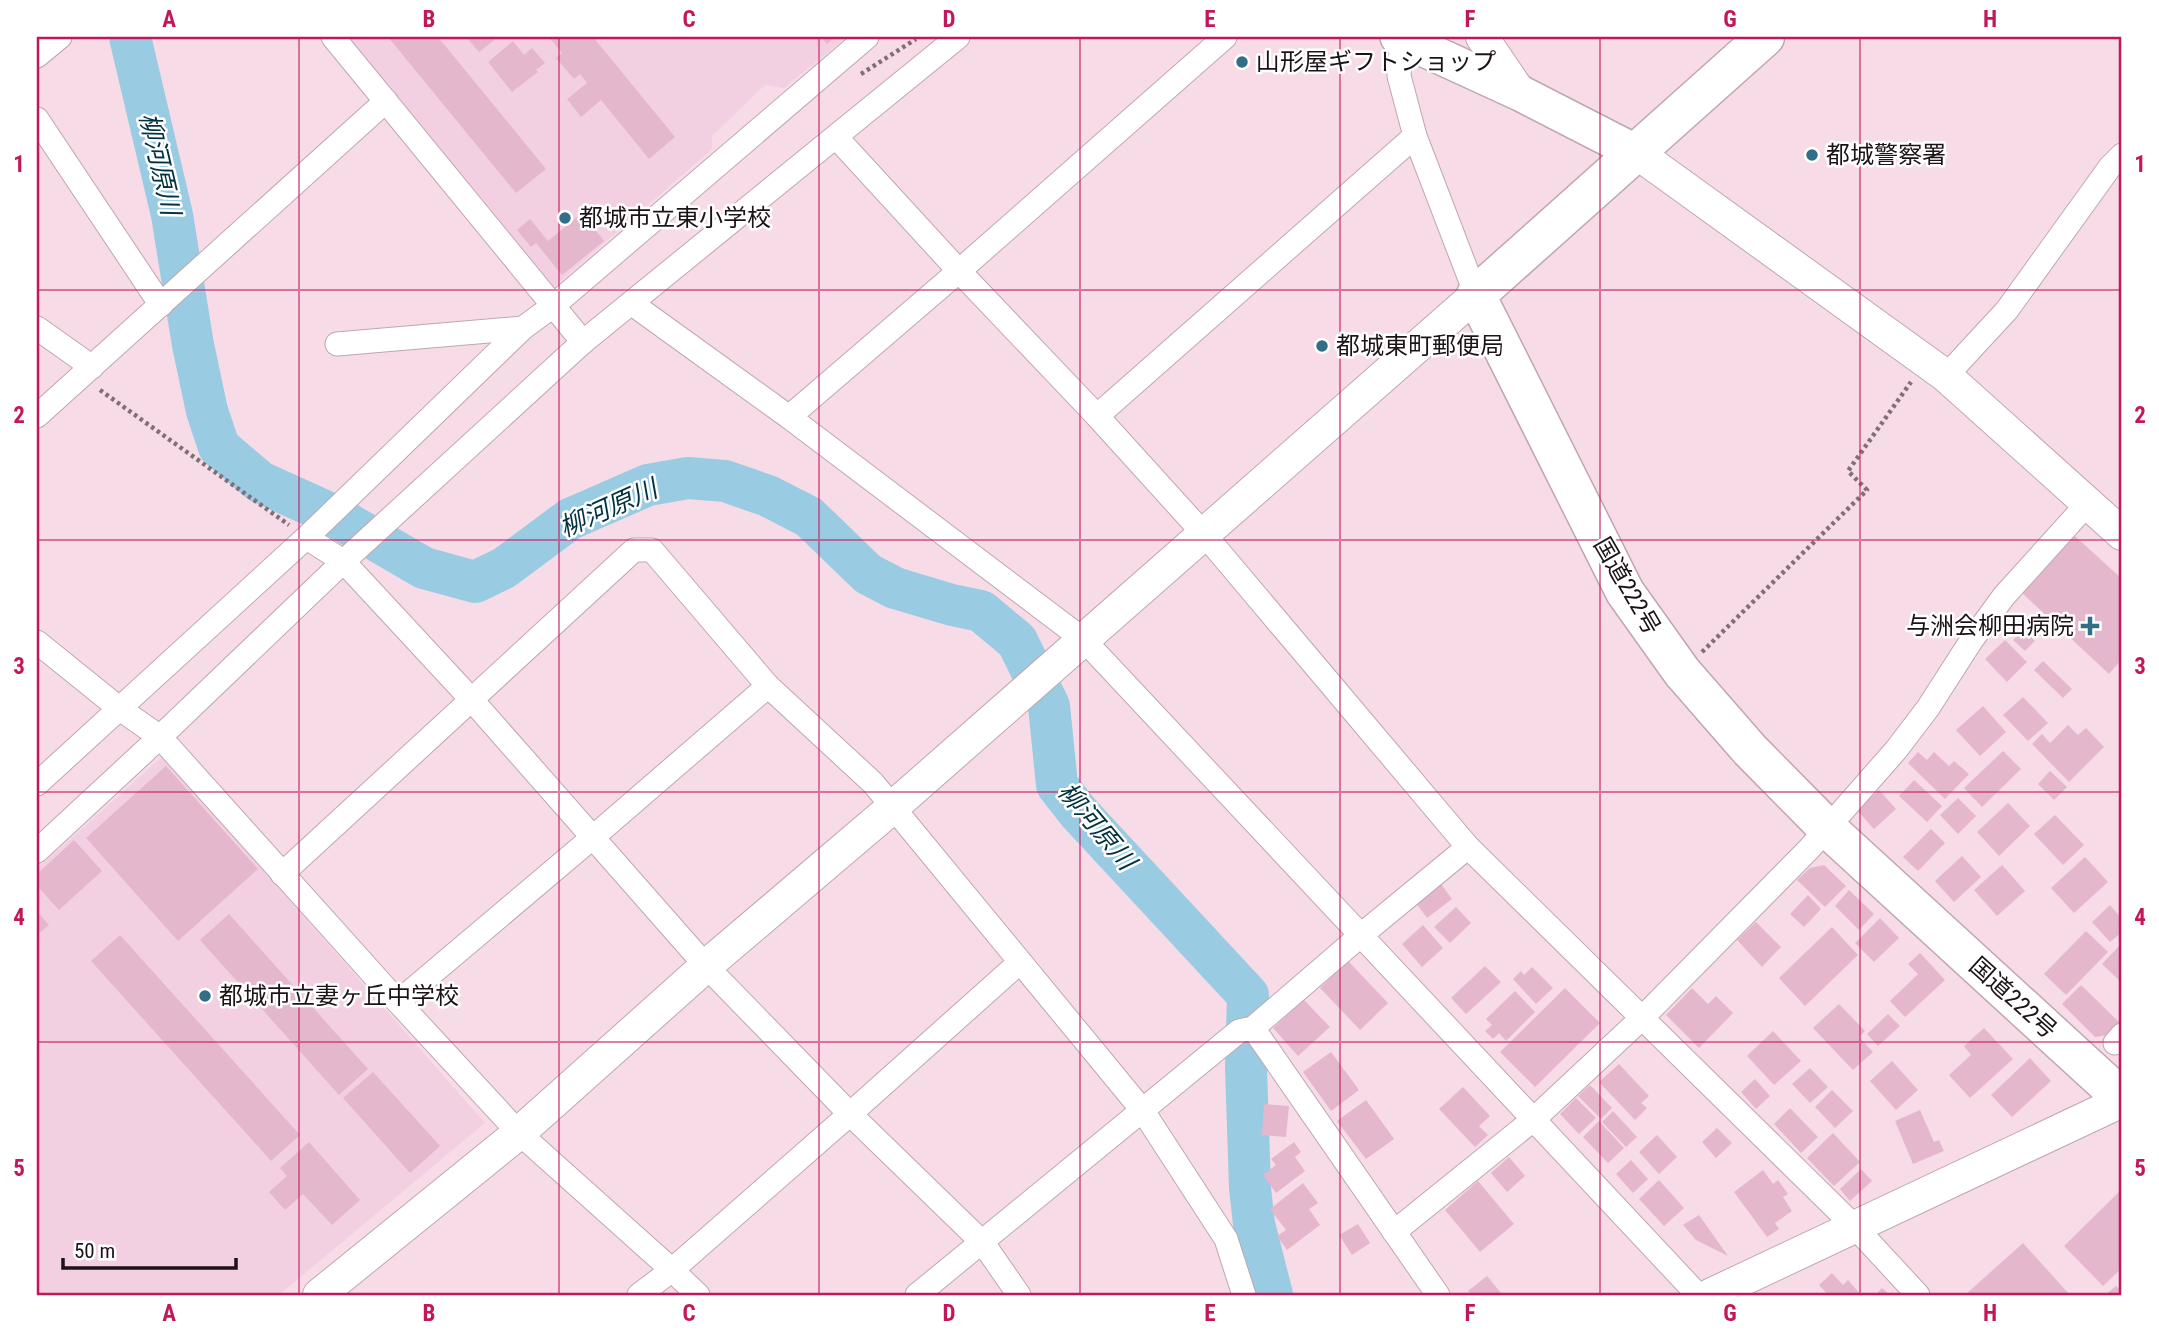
<svg xmlns="http://www.w3.org/2000/svg" width="2159" height="1332" viewBox="0 0 2159 1332" font-family="'Roboto Condensed','Noto Sans JP',sans-serif">
	<style>
		.built { fill: #f3d0e1 }
		.lines { fill: none; stroke-linecap: round; stroke-linejoin: round }
		.river { stroke: #99cce2; stroke-width: 42 }
		.building { fill: #e5b7cd }
		.street-casing { stroke: #bfa6b2; stroke-width: 25 }
		.secondary-casing { stroke: #bfa6b2; stroke-width: 34 }
		.primary-casing { stroke: #bfa6b2; stroke-width: 38 }
		.highway-casing { stroke: #bfa6b2; stroke-width: 41 }
		.path { stroke: #806f77; stroke-width: 4.5; stroke-dasharray: 3.5 3.5; stroke-linecap: butt }
		.street { stroke: #fff; stroke-width: 23 }
		.secondary { stroke: #fff; stroke-width: 32 }
		.primary { stroke: #fff; stroke-width: 35 }
		.highway { stroke: #fff; stroke-width: 38 }
		.grid { fill: none; stroke: #c2185b; stroke-width: 2; stroke-opacity: 0.55 }
		.poi-dot { fill: #326e85; stroke: #fff; stroke-width: 2.5 }
		.labels { text-anchor: middle; stroke-width: 5; stroke-linejoin: round; paint-order: stroke }
		.poi-label { font-size: 24px; fill: #1c1318; stroke: #fff; text-anchor: start }
		.street-label { font-size: 24px; fill: #1c1318; stroke: #fff }
		.water-label { font-size: 26px; font-style: italic; fill: #023241; stroke: #fff }
		.neatline { fill: none; stroke: #c2185b; stroke-width: 2.5 }
		.grid-label { font-size: 23px; text-anchor: middle; font-weight: bold; fill: #c2185b }
	</style>
	<rect width="100%" height="100%" fill="#f7dce8"/>
	<!-- built -->
	<g class="built">
		<polygon points="349,37 847,37 784,88 765,85 712,136 712,149 554,287"/>
		<polygon points="163,756 485,1123 279,1295 37,1295 37,869"/>
	</g>
	<g class="lines">
		<!-- river -->
		<polyline class="river" points="130,37 172,215 193,345 207,411 219,447 260,482 333,515 424,568 475,582 504,568 570,519 648,485 688,478 725,481 768,496 809,517 868,574 895,588 952,605 981,611 1017,641 1049,706 1057,785 1079,813 1248,995 1246,1068 1250,1188 1254,1224 1272,1295"/>
	</g>
	<!-- building -->
	<g class="building">
		<polygon points="388,37 438,37 546,169 516,193"/>
		<polygon points="466,37 498,37 479,52"/>
		<polygon points="549,37 593,37 675,137 649,159 601,100 581,117 567,99 587,83 580,74 574,79 556,58 562,53"/>
		<polygon points="821,37 835,37 827,44"/>
		<polygon points="513,41 524,55 532,48 545,63 536,70 538,72 512,92 488,62"/>
		<polygon points="582,213 604,241 562,275 536,243 531,247 517,230 530,219 548,241"/>
		<polygon points="2075,536 2122,579 2122,659 2109,674 2022,593"/>
		<polygon points="2024,630 2035,641 2025,651 2013,640"/>
		<polygon points="2005,640 2027,662 2007,682 1985,659"/>
		<polygon points="2043,661 2072,689 2063,698 2034,670"/>
		<polygon points="2023,697 2048,723 2028,741 2003,715"/>
		<polygon points="1983,706 2006,732 1980,756 1956,730"/>
		<polygon points="2068,725 2078,735 2086,728 2104,747 2069,782 2032,744 2042,734 2050,743"/>
		<polygon points="2003,751 2021,769 1982,807 1964,788"/>
		<polygon points="1918,752 1927,760 1934,752 1949,766 1954,761 1969,774 1945,799 1908,763"/>
		<polygon points="166,766 258,869 178,941 86,838"/>
		<polygon points="2050,771 2067,787 2054,800 2038,784"/>
		<polygon points="1914,780 1942,806 1927,822 1899,796"/>
		<polygon points="1879,790 1896,809 1874,829 1857,810"/>
		<polygon points="1958,798 1976,816 1958,834 1940,815"/>
		<polygon points="2008,803 2030,826 1999,856 1977,832"/>
		<polygon points="2055,815 2084,845 2063,865 2034,834"/>
		<polygon points="1931,829 1945,843 1918,871 1903,857"/>
		<polygon points="74,840 102,871 59,910 37,886 37,874"/>
		<polygon points="1962,856 1981,877 1954,902 1935,881"/>
		<polygon points="2085,857 2108,882 2074,913 2051,888"/>
		<polygon points="1824,865 1846,886 1825,907 1797,880 1810,868"/>
		<polygon points="2002,865 2025,891 1997,916 1974,890"/>
		<polygon points="1441,884 1452,899 1427,918 1416,903"/>
		<polygon points="1849,890 1874,914 1859,930 1835,906"/>
		<polygon points="1808,895 1821,909 1804,927 1790,914"/>
		<polygon points="2110,905 2122,919 2122,932 2110,942 2092,922"/>
		<polygon points="1456,907 1471,923 1450,943 1434,927"/>
		<polygon points="37,911 49,925 37,935"/>
		<polygon points="229,914 368,1069 339,1095 200,940"/>
		<polygon points="1880,918 1899,938 1874,962 1855,943"/>
		<polygon points="1756,922 1781,947 1762,967 1737,940"/>
		<polygon points="1423,925 1443,948 1422,967 1402,944"/>
		<polygon points="1832,927 1858,955 1805,1006 1779,978"/>
		<polygon points="2086,931 2108,952 2066,995 2044,974"/>
		<polygon points="120,935 300,1135 271,1161 91,961"/>
		<polygon points="2122,943 2122,983 2102,964"/>
		<polygon points="1920,953 1945,980 1905,1017 1890,1001 1918,974 1908,964"/>
		<polygon points="1348,961 1388,1003 1360,1030 1320,988"/>
		<polygon points="1485,966 1501,982 1466,1014 1451,998"/>
		<polygon points="1532,967 1553,988 1536,1004 1513,979 1521,971 1524,975"/>
		<polygon points="2081,985 2120,1023 2108,1035 2095,1037 2062,1004"/>
		<polygon points="1565,988 1600,1023 1535,1087 1500,1052"/>
		<polygon points="1692,988 1708,1004 1716,996 1733,1013 1699,1048 1666,1015"/>
		<polygon points="1515,991 1535,1012 1506,1041 1499,1033 1493,1039 1485,1031 1492,1025 1486,1019"/>
		<polygon points="1304,1000 1330,1027 1298,1056 1273,1028"/>
		<polygon points="1839,1004 1865,1031 1859,1037 1873,1052 1853,1070 1813,1028"/>
		<polygon points="1888,1014 1900,1026 1878,1046 1867,1034"/>
		<polygon points="1984,1028 2013,1059 1970,1098 1949,1075 1971,1055 1964,1046"/>
		<polygon points="1773,1031 1801,1061 1774,1085 1747,1056"/>
		<polygon points="1331,1052 1359,1090 1331,1111 1303,1072"/>
		<polygon points="2030,1058 2051,1081 2012,1117 1991,1095"/>
		<polygon points="1892,1061 1918,1090 1896,1110 1870,1081"/>
		<polygon points="1619,1064 1649,1096 1641,1103 1647,1108 1635,1120 1599,1082"/>
		<polygon points="1810,1068 1828,1087 1810,1103 1792,1084"/>
		<polygon points="373,1072 440,1146 410,1173 343,1098"/>
		<polygon points="1755,1079 1770,1096 1756,1109 1741,1092"/>
		<polygon points="1590,1085 1612,1108 1601,1119 1578,1096"/>
		<polygon points="1463,1087 1490,1116 1479,1126 1488,1135 1475,1147 1439,1109"/>
		<polygon points="1832,1090 1853,1111 1835,1128 1815,1107"/>
		<polygon points="1576,1098 1596,1118 1579,1134 1560,1114"/>
		<polygon points="1366,1100 1394,1139 1366,1159 1337,1121"/>
		<polygon points="1264,1104 1289,1106 1286,1137 1262,1135"/>
		<polygon points="1790,1108 1818,1137 1801,1153 1774,1124"/>
		<polygon points="1920,1110 1934,1142 1939,1140 1944,1151 1913,1164 1895,1121"/>
		<polygon points="1613,1111 1637,1137 1626,1147 1602,1122"/>
		<polygon points="1599,1121 1624,1148 1608,1163 1583,1137"/>
		<polygon points="1717,1128 1732,1143 1716,1158 1702,1142"/>
		<polygon points="1833,1133 1860,1162 1834,1186 1807,1158"/>
		<polygon points="1657,1135 1677,1157 1659,1174 1639,1152"/>
		<polygon points="309,1142 360,1200 332,1225 303,1194 285,1210 269,1192 287,1176 280,1168"/>
		<polygon points="1294,1142 1301,1152 1295,1157 1305,1171 1276,1193 1263,1175 1276,1165 1271,1159"/>
		<polygon points="1509,1157 1525,1176 1507,1192 1491,1173"/>
		<polygon points="1631,1160 1648,1179 1633,1193 1616,1174"/>
		<polygon points="1861,1169 1872,1181 1850,1201 1840,1189"/>
		<polygon points="1763,1170 1773,1184 1778,1180 1788,1194 1783,1197 1792,1211 1775,1223 1779,1229 1767,1237 1734,1192"/>
		<polygon points="1659,1180 1684,1208 1664,1226 1639,1199"/>
		<polygon points="1478,1181 1514,1224 1480,1252 1445,1210"/>
		<polygon points="1303,1183 1318,1203 1309,1209 1320,1225 1287,1250 1277,1236 1286,1230 1270,1209"/>
		<polygon points="2122,1189 2122,1268 2103,1286 2064,1246"/>
		<polygon points="1699,1215 1728,1256 1696,1240 1683,1225"/>
		<polygon points="1358,1224 1370,1243 1352,1255 1339,1235"/>
		<polygon points="2023,1243 2070,1295 1965,1295"/>
		<polygon points="1832,1273 1843,1285 1848,1280 1861,1295 1828,1295 1819,1285"/>
		<polygon points="1487,1276 1501,1293 1499,1295 1472,1295 1468,1291"/>
		<polygon points="2116,1286 2122,1292 2122,1295 2105,1295"/>
		<polygon points="1882,1288 1890,1295 1875,1295"/>
	</g>
	<g class="lines">
		<!-- street casing -->
		<g class="street-casing">
			<g id="street">
				<polyline points="333,37 583,342"/>
				<polyline points="1402,39 1399,76 1415,136 1476,295"/>
				<polyline points="37,56 60,37"/>
				<polyline points="37,119 161,305"/>
				<polyline points="836,137 959,271 1097,416 1204,534 1468,847 1856,1228 1918,1295"/>
				<polyline points="631,303 789,417 1084,640 1698,1295"/>
				<polyline points="37,328 92,367"/>
				<polyline points="337,344 523,328"/>
				<polyline points="1946,376 2007,310 2110,167 2122,155"/>
				<polyline points="37,416 386,101"/>
				<polyline points="1097,416 1415,136"/>
				<polyline points="789,417 959,271 1225,37"/>
				<polyline points="307,538 343,561 471,699 706,966 850,1114 983,1243 1019,1295"/>
				<polyline points="37,642 120,709 160,737 398,1002 519,1133 672,1270 698,1295"/>
				<polyline points="37,784 308,536 523,328 553,306 867,37"/>
				<polyline points="37,851 160,737 345,560 583,342 958,37"/>
				<polyline points="282,874 634,550 652,550 768,686 873,783 1143,1111 1226,1239 1244,1295"/>
				<polyline points="398,1002 592,838 768,686"/>
				<polyline points="1253,1028 1438,1295"/>
				<polyline points="2115,1043 2122,1035"/>
				<polyline points="1394,1232 1534,1119 1643,1017 1809,849 1896,750 1928,708 1971,641 2004,596 2088,503"/>
				<polyline points="639,1295 672,1270 850,1114 1020,962"/>
				<polyline points="917,1295 1239,1031 1253,1028 1360,936 1468,847"/>
			</g>
		</g>
		<!-- secondary casing -->
		<g class="secondary-casing">
			<g id="secondary">
				<polyline points="1482,37 1520,93"/>
				<polyline points="1637,153 1946,376 2122,534"/>
				<polyline points="319,1295 519,1133 706,966 893,807 1476,295"/>
				<polyline points="1710,1295 2122,1101"/>
			</g>
		</g>
		<!-- primary casing -->
		<g class="primary-casing">
			<polyline id="primary" points="1398,37 1520,93 1637,153"/>
		</g>
		<!-- highway casing -->
		<g class="highway-casing">
			<polyline id="highway" points="1765,37 1476,295 1625,592 1682,672 1750,750 1827,828 2122,1098"/>
		</g>
		<!-- path -->
		<g class="path">
			<polyline points="861,74 916,39"/>
			<polyline points="100,390 289,525"/>
			<polyline points="1702,652 1867,490 1848,471 1911,382"/>
		</g>
		<!-- street -->
		<use href="#street" class="street"/>
		<!-- secondary -->
		<use href="#secondary" class="secondary"/>
		<!-- primary -->
		<use href="#primary" class="primary"/>
		<!-- highway -->
		<use href="#highway" class="highway"/>
	</g>
	<!-- grid -->
	<path class="grid" d="M299,37V1295M559,37V1295M819,37V1295M1080,37V1295M1340,37V1295M1600,37V1295M1860,37V1295M37,290H2122M37,540H2122M37,792H2122M37,1042H2122"/>
	<!-- markers -->
	<g class="poi-dot">
		<circle cx="1242" cy="62" r="7"/>
		<circle cx="1812" cy="155" r="7"/>
		<circle cx="565" cy="218" r="7"/>
		<circle cx="1322" cy="346" r="7"/>
		<path d="M2086.5 615.5h7v7h7v7h-7v7h-7v-7h-7v-7h7z"/>
		<circle cx="205" cy="996" r="7"/>
	</g>
	<g class="labels">
		<!-- poi labels -->
		<g class="poi-label">
			<text x="1256" y="70">山形屋ギフトショップ</text>
			<text x="1826" y="163">都城警察署</text>
			<text x="579" y="226">都城市立東小学校</text>
			<text x="1336" y="354">都城東町郵便局</text>
			<text x="2074" y="634" text-anchor="end">与洲会柳田病院</text>
			<text x="219" y="1004">都城市立妻ヶ丘中学校</text>
		</g>
		<!-- street labels -->
		<g class="street-label">
			<text transform="translate(1627 586) rotate(60)" y="8">国道222号</text>
			<text transform="translate(2013 998) rotate(42)" y="8">国道222号</text>
		</g>
		<!-- water labels -->
		<g class="water-label">
			<text transform="translate(160 164) rotate(77)" y="9">柳河原川</text>
			<text transform="translate(608 508) rotate(-24)" y="9">柳河原川</text>
			<text transform="translate(1097 826) rotate(50)" y="9">柳河原川</text>
		</g>
	</g>
	<!-- border -->
	<rect width="2159" height="1332" fill="none" stroke="#ffffff" stroke-width="77"/>
	<!-- scale -->
	<path d="M63 1258v10h173v-10" fill="none" stroke="#1c1318" stroke-width="3.5"/>
	<text x="74" y="1258" font-size="21" fill="#1c1318" stroke="#ffffff" stroke-width="5" paint-order="stroke">50 m</text>
	<rect x="38" y="38" width="2082" height="1256" class="neatline"/>
	<g class="grid-label">
		<text x="169" y="27">A</text>
		<text x="429" y="27">B</text>
		<text x="689" y="27">C</text>
		<text x="949" y="27">D</text>
		<text x="1210" y="27">E</text>
		<text x="1470" y="27">F</text>
		<text x="1730" y="27">G</text>
		<text x="1990" y="27">H</text>
		<text x="19" y="172">1</text>
		<text x="2140" y="172">1</text>
		<text x="19" y="423">2</text>
		<text x="2140" y="423">2</text>
		<text x="19" y="674">3</text>
		<text x="2140" y="674">3</text>
		<text x="19" y="925">4</text>
		<text x="2140" y="925">4</text>
		<text x="19" y="1176">5</text>
		<text x="2140" y="1176">5</text>
		<text x="169" y="1321">A</text>
		<text x="429" y="1321">B</text>
		<text x="689" y="1321">C</text>
		<text x="949" y="1321">D</text>
		<text x="1210" y="1321">E</text>
		<text x="1470" y="1321">F</text>
		<text x="1730" y="1321">G</text>
		<text x="1990" y="1321">H</text>
	</g>
</svg>
